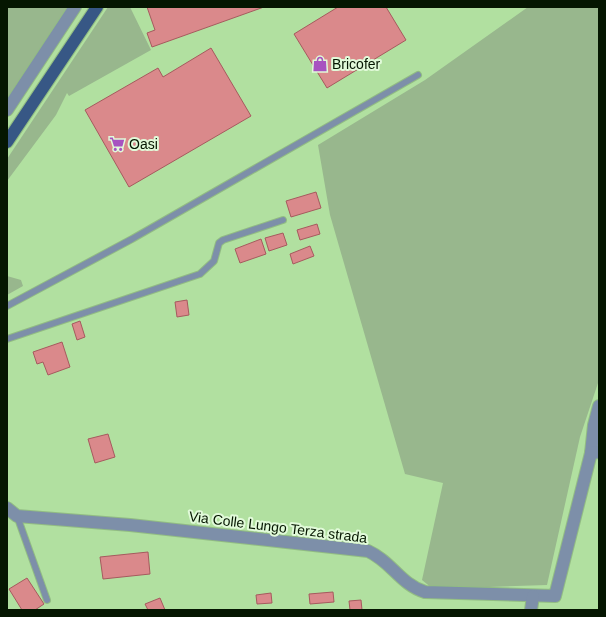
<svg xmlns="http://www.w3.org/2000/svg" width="606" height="617" viewBox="0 0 606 617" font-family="Helvetica,sans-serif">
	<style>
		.green { fill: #98b78d }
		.building { fill: #da898b; stroke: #a65a5e }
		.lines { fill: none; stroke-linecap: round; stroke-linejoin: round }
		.lane-casing { stroke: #92bc83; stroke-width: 8 }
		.street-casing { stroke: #92bc83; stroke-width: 14 }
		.primary-casing { stroke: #92bc83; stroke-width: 14 }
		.lane { stroke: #7d8fa9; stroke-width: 6 }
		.street { stroke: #7d8fa9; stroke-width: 12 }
		.primary { stroke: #375785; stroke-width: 12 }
		.labels { text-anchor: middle; stroke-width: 4; stroke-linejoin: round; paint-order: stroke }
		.poi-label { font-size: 14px; fill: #051601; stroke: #e1fad9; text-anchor: start }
		.street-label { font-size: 14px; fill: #051601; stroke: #e1fad9 }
	</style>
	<rect width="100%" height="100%" fill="#b1e0a0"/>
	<!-- green -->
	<g class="green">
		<polygon points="7,7 80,7 7,117"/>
		<polygon points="108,7 130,7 151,50 69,96 67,93 56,115 7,181 7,159"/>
		<polygon points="528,7 599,7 599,380 580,437 547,585 433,589 422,580 443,483 405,474 330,215 318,145 425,80"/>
		<polygon points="7,276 21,280 23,286 7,295"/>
	</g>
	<!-- building -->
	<g class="building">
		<polygon points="147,7 264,7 152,47 147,33 155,30"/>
		<polygon points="338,7 386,7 406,40 327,88 294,34"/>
		<polygon points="211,48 251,116 129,187 85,110 158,68 163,77"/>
		<polygon points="316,192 321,208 291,217 286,201"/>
		<polygon points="317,224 320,234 300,240 297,230"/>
		<polygon points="283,233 287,245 269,251 265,238"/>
		<polygon points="261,239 266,254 240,263 235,249"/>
		<polygon points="310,246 314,256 293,264 290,254"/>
		<polygon points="187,300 189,315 177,317 175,302"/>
		<polygon points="80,321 85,337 77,340 72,324"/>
		<polygon points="62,342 70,367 48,375 43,362 37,364 33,352"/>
		<polygon points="108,434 115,457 95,463 88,439"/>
		<polygon points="148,552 150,574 103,579 100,557"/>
		<polygon points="27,578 44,604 35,610 22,610 9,589"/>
		<polygon points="333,592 334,602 310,604 309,594"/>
		<polygon points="271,593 272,603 257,604 256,595"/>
		<polygon points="160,598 165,610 148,610 145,604"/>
		<polygon points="361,600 362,610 350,610 349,601"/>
	</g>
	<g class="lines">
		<!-- lane casing -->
		<g class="lane-casing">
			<g id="lane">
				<polyline points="7,306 132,239 418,75"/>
				<polyline points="7,339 200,274 214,261 219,243 223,240 283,220"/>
				<polyline points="17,516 47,600"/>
			</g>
		</g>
		<!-- street casing -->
		<g class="street-casing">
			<g id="street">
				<polyline points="7,110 75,7"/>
				<polyline points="591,453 594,425 599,406"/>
				<path d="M7,508L17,516L130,525L368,551C392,562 400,584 425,592L555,596L591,453L599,452"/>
				<polyline points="531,610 533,596"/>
			</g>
		</g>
		<!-- primary casing -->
		<g class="primary-casing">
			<polyline id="primary" points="7,142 97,7"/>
		</g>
		<!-- lane -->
		<use href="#lane" class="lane"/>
		<!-- street -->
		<use href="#street" class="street"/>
		<!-- primary -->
		<use href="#primary" class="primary"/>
	</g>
	<!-- icons -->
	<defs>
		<g id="shop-bare" transform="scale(1.2)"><path d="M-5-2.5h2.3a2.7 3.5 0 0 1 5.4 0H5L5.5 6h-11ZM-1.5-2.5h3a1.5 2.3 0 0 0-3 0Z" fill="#a752c0" stroke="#e1fad9" stroke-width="2.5" paint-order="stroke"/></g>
		<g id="supermarket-bare" transform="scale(1.2)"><path d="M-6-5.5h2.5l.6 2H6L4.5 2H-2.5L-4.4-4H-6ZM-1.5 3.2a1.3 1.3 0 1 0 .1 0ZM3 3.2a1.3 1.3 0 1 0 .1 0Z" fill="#a752c0" stroke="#e1fad9" stroke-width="2.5" paint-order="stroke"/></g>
	</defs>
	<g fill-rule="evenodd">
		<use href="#shop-bare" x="320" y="64"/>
		<use href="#supermarket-bare" x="117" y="144"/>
	</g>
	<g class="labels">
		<!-- poi labels -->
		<g class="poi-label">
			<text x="332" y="69">Bricofer</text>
			<text x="129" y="149">Oasi</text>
		</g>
		<!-- street labels -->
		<g class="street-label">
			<text transform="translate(278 527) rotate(7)" y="5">Via Colle Lungo Terza strada</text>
		</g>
	</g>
	<!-- border -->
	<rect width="606" height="617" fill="none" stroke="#051601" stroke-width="16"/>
</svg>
